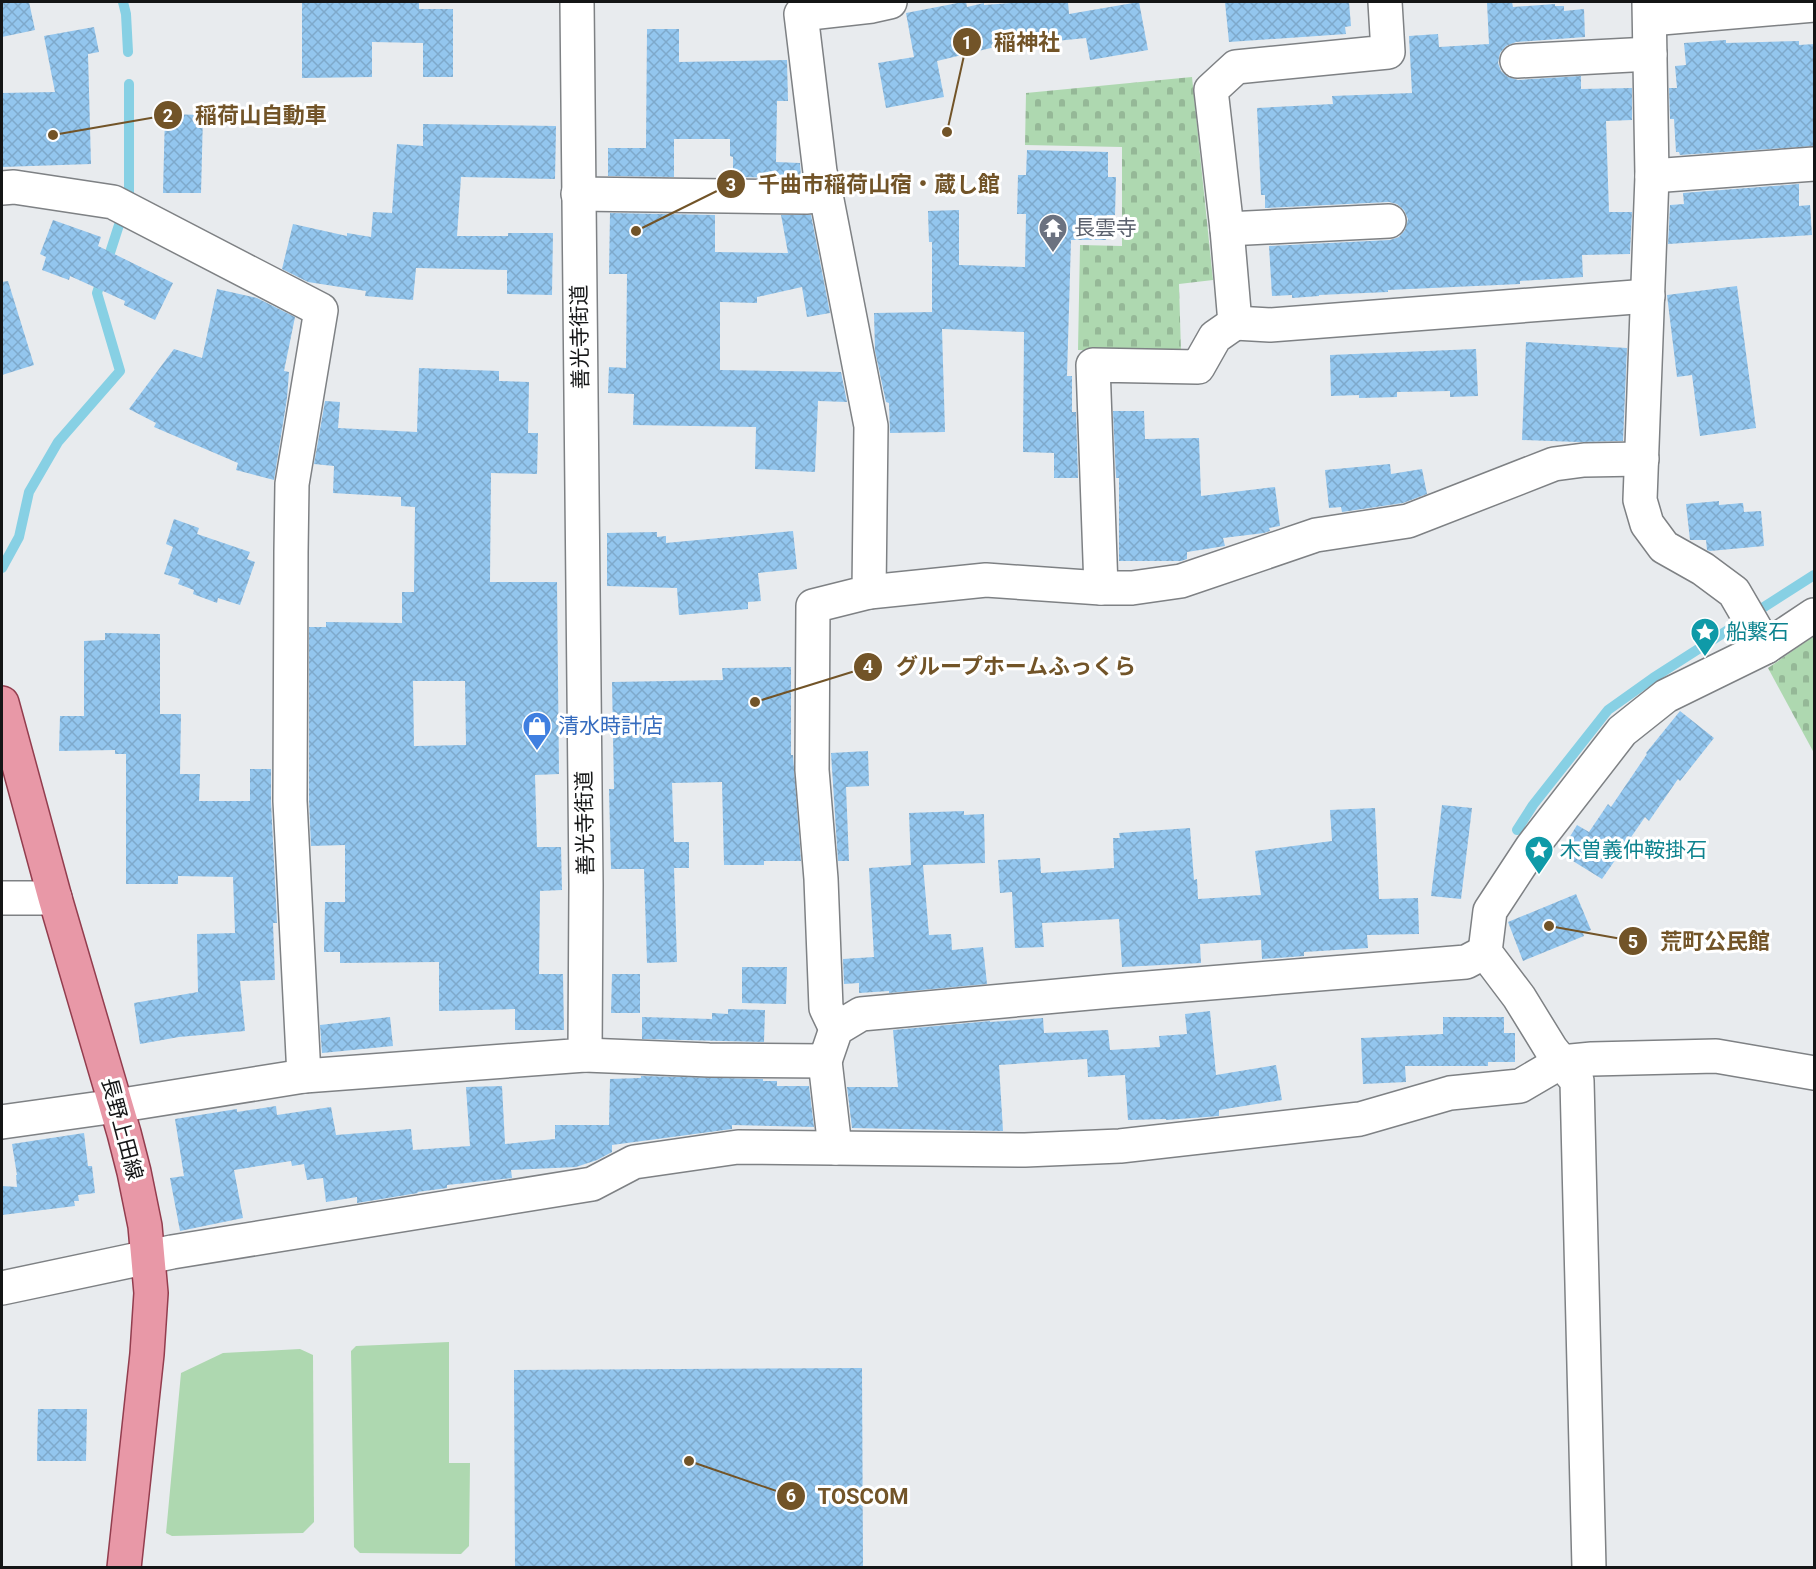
<svg xmlns="http://www.w3.org/2000/svg" width="1816" height="1569" viewBox="0 0 1816 1569" font-family="Roboto,'Noto Sans JP',sans-serif">
	<style>
		.grass { fill: #aed8b0 }
		.cemetery { fill: url(#cemetery-stones) }
		.lines { fill: none; stroke-linecap: round; stroke-linejoin: round }
		.stream { stroke: #87d0e4; stroke-width: 10 }
		.building { fill: url(#building-cross-hatch); fill-rule: evenodd }
		.minor-casing { stroke: #7e8184; stroke-width: 36 }
		.major-casing { stroke: #933d4e; stroke-width: 36 }
		.minor { stroke: #fff; stroke-width: 33 }
		.major { stroke: #e898a7; stroke-width: 33 }
		.labels { text-anchor: middle; stroke-width: 6; stroke-linejoin: round; paint-order: stroke }
		.worship-label { font-size: 21px; fill: #5b616d; stroke: #fff; text-anchor: start }
		.street-label { font-size: 21px; fill: #141516; stroke: #fff }
		.culture-label { font-size: 21px; fill: #0d838f; stroke: #fff; text-anchor: start }
		.shop-label { font-size: 21px; fill: #366cbe; stroke: #fff; text-anchor: start }
		.leader { fill: none; stroke: #725428; stroke-width: 2 }
		.callout-dot { fill: #725428; stroke: #fff; stroke-width: 2 }
		.mark-label { font-size: 18px; text-anchor: middle; font-weight: bold; fill: #fff }
		.callout-label { font-size: 22px; text-anchor: middle; font-weight: bold; fill: #725428; stroke: #fff; stroke-width: 6; stroke-linejoin: round; paint-order: stroke }
	</style>
	<defs>
		<pattern id="cemetery-stones" width="16" height="16" patternUnits="userSpaceOnUse" patternTransform="scale(1.5)"><rect width="16" height="16" fill="#aed8b0"/><path d="M2 7V4a2 2 0 0 1 4 0v3zM10 15v-3a2 2 0 0 1 4 0v3z" fill="#95b897"/></pattern>
		<pattern id="building-cross-hatch" width="8" height="8" patternUnits="userSpaceOnUse" patternTransform="scale(1.5)"><rect width="8" height="8" fill="#93c6ee"/><path d="M0 0l8 8M0 8l8-8" fill="none" stroke="#7ea9cb"/></pattern>
	</defs>
	<rect width="100%" height="100%" fill="#e8ebee"/>
	<!-- grass -->
	<g class="grass">
		<polygon points="449,1342 449,1463 470,1463 469,1546 461,1554 360,1553 354,1547 351,1351 356,1346"/>
		<polygon points="300,1349 313,1355 314,1522 303,1533 172,1536 166,1533 181,1373 223,1353"/>
	</g>
	<!-- cemetery -->
	<g class="cemetery">
		<polygon points="1192,77 1213,280 1179,284 1181,352 1078,350 1080,245 1122,246 1122,147 1025,145 1026,93"/>
		<polygon points="1814,636 1814,753 1768,668"/>
	</g>
	<g class="lines">
		<!-- stream -->
		<g class="stream">
			<polyline points="123,2 126,14 128,52"/>
			<polyline points="2,568 19,537 29,492 58,442 120,371 97,293 129,194 129,84"/>
			<polyline points="1517,830 1533,805 1608,710 1653,678 1814,575"/>
		</g>
	</g>
	<!-- building -->
	<g class="building">
		<polygon points="2,2 29,2 35,30 2,37"/>
		<polygon points="302,2 419,2 419,9 453,9 453,77 423,77 423,43 372,42 372,77 302,78"/>
		<polygon points="963,2 966,2 967,7 984,3 984,5 1025,2 1068,2 1069,14 1139,2 1148,50 1090,60 1086,38 995,47 937,61 944,97 886,108 878,63 914,57 906,13"/>
		<polygon points="1225,2 1349,2 1351,26 1345,27 1346,34 1229,42"/>
		<polygon points="1487,2 1512,2 1513,7 1555,4 1555,6 1564,6 1564,11 1584,9 1585,37 1516,42 1506,46 1500,53 1498,63 1501,71 1508,77 1518,80 1581,76 1581,89 1632,88 1632,120 1606,121 1609,212 1632,212 1630,254 1582,255 1583,277 1520,281 1520,284 1388,290 1388,292 1319,295 1319,296 1292,298 1292,295 1272,296 1269,246 1390,240 1399,237 1405,230 1408,219 1404,210 1397,204 1389,202 1265,208 1265,195 1261,195 1257,108 1333,104 1332,96 1412,93 1409,36 1438,34 1439,47 1489,44"/>
		<polygon points="94,27 99,52 88,54 91,164 2,167 2,93 55,92 44,36"/>
		<polygon points="647,29 679,29 679,62 787,60 788,101 777,101 776,162 800,163 801,178 733,177 733,157 730,156 730,139 674,139 674,177 608,176 608,148 646,148"/>
		<polygon points="1726,40 1726,43 1799,41 1799,45 1815,44 1815,146 1680,155 1679,152 1676,152 1674,119 1670,119 1669,88 1677,88 1675,66 1686,65 1684,43"/>
		<polygon points="165,114 203,115 201,193 163,193"/>
		<polygon points="423,124 556,126 555,179 461,177 457,236 508,236 508,233 553,233 552,295 507,294 507,270 416,268 413,300 365,296 366,291 308,282 282,269 293,224 347,236 347,233 371,237 373,212 392,213 397,144 423,146"/>
		<polygon points="1027,150 1108,152 1108,177 1116,177 1115,215 1107,215 1106,240 1071,240 1067,376 1072,376 1072,412 1076,412 1078,478 1054,478 1054,453 1023,452 1024,332 942,329 945,432 890,433 889,403 886,402 875,351 874,313 932,312 932,242 929,242 928,211 959,210 959,265 1025,267 1026,214 1017,214 1018,175 1026,175"/>
		<polygon points="1799,184 1799,206 1810,205 1812,235 1668,244 1670,205 1684,204 1683,193"/>
		<polygon points="610,213 715,215 715,252 788,253 781,215 811,215 830,313 807,317 802,287 757,297 757,303 720,302 720,370 841,372 847,402 818,401 815,472 755,469 756,427 633,425 634,394 608,393 609,367 626,368 627,274 609,274"/>
		<polygon points="53,220 101,237 98,246 173,283 155,320 124,305 125,301 70,276 69,280 42,270 46,257 40,254"/>
		<polygon points="8,281 34,365 2,375 2,282"/>
		<polygon points="1737,286 1756,428 1700,436 1692,375 1677,377 1667,295"/>
		<polygon points="217,289 257,298 295,317 284,371 289,372 287,398 274,480 236,470 238,463 154,427 156,423 129,409 174,349 202,358"/>
		<polygon points="1526,342 1627,348 1623,441 1578,442 1522,440"/>
		<polygon points="1476,349 1478,396 1450,397 1450,391 1397,392 1397,397 1359,398 1359,395 1331,396 1330,355"/>
		<path d="M419,368L499,371V381L529,382L528,433H538L537,474L491,473L490,582H557L559,774L535,775L537,847H561L562,890L540,891L539,974H563L564,1030H515V1009L439,1011V962L340,963V952H324L325,902H345V845L311,846L309,801V627H326V622L402,623V592H414L415,507L401,506V497L333,493L334,466L314,464L325,401L340,402L338,428L417,432ZM413,681H465L466,745L414,746Z"/>
		<polygon points="1113,411 1144,411 1145,439 1199,438 1201,496 1275,487 1280,526 1269,528 1270,531 1264,533 1223,538 1225,546 1187,552 1187,559 1181,561 1119,561 1119,478 1116,478"/>
		<polygon points="1390,464 1391,474 1422,469 1427,494 1403,503 1342,512 1341,507 1329,508 1325,470"/>
		<polygon points="1719,501 1719,505 1743,503 1744,512 1761,511 1764,546 1710,551 1707,550 1706,540 1690,540 1686,504"/>
		<polygon points="174,519 199,528 197,534 250,552 247,559 255,562 240,605 218,598 217,603 193,594 194,590 178,584 180,579 164,574 173,547 166,544"/>
		<polygon points="793,531 797,569 758,573 761,601 748,602 748,609 679,615 677,588 607,586 607,533 657,532 657,537 666,536 666,543"/>
		<polygon points="105,633 160,634 160,714 181,714 180,774 200,774 199,801 250,801 250,769 271,769 271,802 277,923 273,923 275,980 240,981 245,1031 179,1037 140,1044 134,1003 198,992 197,934 235,933 233,877 178,876 178,884 126,884 126,754 115,754 115,750 59,751 60,716 84,716 84,641 105,640"/>
		<polygon points="791,667 791,755 793,755 801,861 764,861 764,865 724,865 722,782 672,783 674,842 689,842 689,868 674,868 677,962 647,963 644,869 611,869 609,789 614,789 612,682 723,680 722,668"/>
		<polygon points="1680,711 1714,738 1680,781 1678,779 1649,821 1645,817 1602,879 1560,853 1577,825 1589,832 1608,804 1611,807 1647,754 1646,753"/>
		<polygon points="868,751 869,786 846,787 849,861 838,861 831,753"/>
		<polygon points="1442,805 1472,808 1461,899 1431,896"/>
		<polygon points="1375,808 1379,899 1418,898 1419,934 1367,935 1368,948 1304,952 1304,956 1262,959 1261,940 1200,944 1201,963 1122,967 1119,919 1042,923 1044,947 1015,948 1012,892 1000,893 998,860 1040,858 1041,873 1114,868 1113,838 1120,838 1119,833 1190,828 1194,880 1197,879 1198,899 1261,895 1255,851 1332,841 1330,810"/>
		<polygon points="964,811 964,815 984,814 985,863 923,865 929,935 951,934 952,950 983,947 987,984 889,993 889,991 859,993 859,983 844,984 843,959 874,957 869,868 911,865 909,813"/>
		<polygon points="1576,894 1591,930 1583,933 1584,936 1523,961 1508,922"/>
		<polygon points="742,967 787,967 786,1004 742,1003"/>
		<polygon points="612,974 640,974 640,1013 611,1013"/>
		<polygon points="728,1009 765,1010 764,1042 642,1039 642,1017 712,1019 712,1013 728,1014"/>
		<polygon points="1210,1011 1216,1075 1276,1065 1282,1100 1219,1110 1219,1116 1166,1120 1166,1119 1128,1120 1125,1075 1088,1077 1087,1059 999,1065 1003,1131 852,1128 847,1087 898,1087 893,1030 990,1021 990,1022 1043,1018 1044,1033 1108,1030 1110,1050 1160,1047 1159,1036 1187,1034 1185,1014"/>
		<polygon points="390,1017 393,1046 322,1053 320,1025"/>
		<polygon points="1443,1017 1504,1017 1504,1033 1515,1033 1515,1062 1488,1062 1488,1066 1405,1066 1406,1082 1363,1084 1361,1038 1443,1034"/>
		<polygon points="641,1076 763,1079 763,1081 777,1081 777,1086 809,1086 814,1127 732,1125 732,1129 612,1145 612,1152 597,1160 576,1167 511,1170 512,1178 447,1185 447,1188 417,1192 418,1193 357,1203 357,1197 326,1202 323,1178 307,1180 304,1164 292,1166 291,1161 234,1170 243,1218 180,1231 170,1178 184,1176 175,1119 237,1109 237,1112 276,1106 277,1115 331,1107 336,1135 411,1129 413,1150 470,1146 466,1087 502,1086 505,1144 555,1139 555,1125 609,1125 610,1079 641,1078"/>
		<polygon points="84,1133 88,1166 92,1166 95,1193 78,1195 79,1201 74,1201 75,1206 2,1215 2,1186 17,1187 16,1175 17,1175 12,1144"/>
		<polygon points="862,1368 863,1568 515,1568 514,1370"/>
		<polygon points="38,1409 87,1409 86,1461 37,1461"/>
	</g>
	<g class="lines">
		<!-- minor casing -->
		<g class="minor-casing">
			<g id="minor">
				<polyline points="1649,2 1652,176 1640,500 1647,524 1664,547 1703,569 1734,592 1766,647"/>
				<polyline points="1650,19 1814,5"/>
				<polyline points="1517,61 1650,54"/>
				<polyline points="1652,176 1814,164"/>
				<polyline points="2,188 14,187 113,202 321,310 292,484 291,552 290,801 304,1076"/>
				<polyline points="578,194 806,197 826,195"/>
				<polyline points="1227,229 1389,221"/>
				<polyline points="1235,323 1270,325 1648,296"/>
				<polyline points="1101,588 1093,365 1198,367 1215,337 1235,323 1227,229 1211,90 1236,67 1388,52 1385,2"/>
				<polyline points="869,592 986,580 1101,588 1132,588 1181,581 1316,535 1408,521 1554,464 1584,460 1642,459"/>
				<polyline points="2,898 55,898"/>
				<polyline points="836,1029 826,1008 821,879 812,770 813,606 869,592 871,426 826,195 820,172 801,14 872,6 890,2"/>
				<polyline points="585,1055 709,1060 825,1061 836,1029 861,1014 1111,991 1466,962 1485,952"/>
				<polyline points="825,1061 835,1148"/>
				<polyline points="2,1122 116,1106 304,1076 585,1055 586,885 577,2"/>
				<polyline points="2,1288 172,1252 592,1184 634,1162 738,1147 1025,1150 1120,1146 1360,1119 1450,1093 1520,1086 1561,1062 1592,1059 1716,1056 1814,1073"/>
				<polyline points="1589,1568 1577,1081 1551,1049 1519,997 1485,952 1490,911 1532,847 1622,731 1666,696 1766,647 1814,615"/>
			</g>
		</g>
		<!-- major casing -->
		<g class="major-casing">
			<polyline id="major" points="2,703 55,898 124,1133 134,1172 145,1226 151,1293 147,1354 124,1568"/>
		</g>
		<!-- minor -->
		<use href="#minor" class="minor"/>
		<!-- major -->
		<use href="#major" class="major"/>
	</g>
	<!-- icons -->
	<defs>
		<g id="temple-pin" transform="scale(1.5)"><path d="M0 17L-7.5 6A9.5 9.5 0 1 1 7.5 6Z" fill="#6b7280" stroke="#fff"/><path d="M0-6L5-2H3V0L6.5 2.5H4V6H1.5V3h-3V6H-4V2.5H-6.5L-3 0V-2H-5Z" fill="#fff"/></g>
		<g id="sight-pin" transform="scale(1.5)"><path d="M0 17L-7.5 6A9.5 9.5 0 1 1 7.5 6Z" fill="#0f9aa8" stroke="#fff"/><path d="M0-6L1.8-2.2L6-1.7L2.9 1.2L3.7 5.4L0 3.3L-3.7 5.4L-2.9 1.2L-6-1.7L-1.8-2.2Z" fill="#fff"/></g>
		<g id="shop-pin" transform="scale(1.5)"><path d="M0 17L-7.5 6A9.5 9.5 0 1 1 7.5 6Z" fill="#3f7fe0" stroke="#fff"/><path d="M-5-2.5h2.3a2.7 3.5 0 0 1 5.4 0H5L5.5 6h-11ZM-1.5-2.5h3a1.5 2.3 0 0 0-3 0Z" fill="#fff"/></g>
	</defs>
	<g fill-rule="evenodd">
		<use href="#temple-pin" x="1053" y="228"/>
		<use href="#sight-pin" x="1705" y="632"/>
		<use href="#shop-pin" x="537" y="726"/>
		<use href="#sight-pin" x="1539" y="850"/>
	</g>
	<g class="labels">
		<!-- worship labels -->
		<g class="worship-label">
			<text x="1074" y="235">長雲寺</text>
		</g>
		<!-- street labels -->
		<g class="street-label">
			<text transform="translate(580 337) rotate(-91)" y="7">善光寺街道</text>
			<text transform="translate(585 823) rotate(-91)" y="7">善光寺街道</text>
			<text transform="translate(122 1129) rotate(75)" y="7">長野上田線</text>
		</g>
		<!-- culture labels -->
		<g class="culture-label">
			<text x="1726" y="639">船繋石</text>
			<text x="1560" y="857">木曽義仲鞍掛石</text>
		</g>
		<!-- shop labels -->
		<g class="shop-label">
			<text x="558" y="733">清水時計店</text>
		</g>
	</g>
	<!-- callouts -->
	<path class="leader" d="M947 132L967 42M53 135L168 115M636 231L731 184M755 702L868 667M1549 926L1633 941M689 1461L791 1496"/>
	<g class="callout-dot">
		<circle cx="947" cy="132" r="6"/>
		<circle cx="53" cy="135" r="6"/>
		<circle cx="636" cy="231" r="6"/>
		<circle cx="755" cy="702" r="6"/>
		<circle cx="1549" cy="926" r="6"/>
		<circle cx="689" cy="1461" r="6"/>
		<circle cx="967" cy="42" r="15"/>
		<circle cx="168" cy="115" r="15"/>
		<circle cx="731" cy="184" r="15"/>
		<circle cx="868" cy="667" r="15"/>
		<circle cx="1633" cy="941" r="15"/>
		<circle cx="791" cy="1496" r="15"/>
	</g>
	<g class="mark-label">
		<text x="967" y="49">1</text>
		<text x="168" y="122">2</text>
		<text x="731" y="191">3</text>
		<text x="868" y="673">4</text>
		<text x="1633" y="948">5</text>
		<text x="791" y="1502">6</text>
	</g>
	<g class="callout-label">
		<text x="1027" y="50">稲神社</text>
		<text x="261" y="123">稲荷山自動車</text>
		<text x="879" y="192">千曲市稲荷山宿・蔵し館</text>
		<text x="1016" y="674">グループホームふっくら</text>
		<text x="1715" y="949">荒町公民館</text>
		<text x="863" y="1504">TOSCOM</text>
	</g>
	<!-- border -->
	<rect width="1816" height="1569" fill="none" stroke="#141516" stroke-width="6"/>
</svg>
